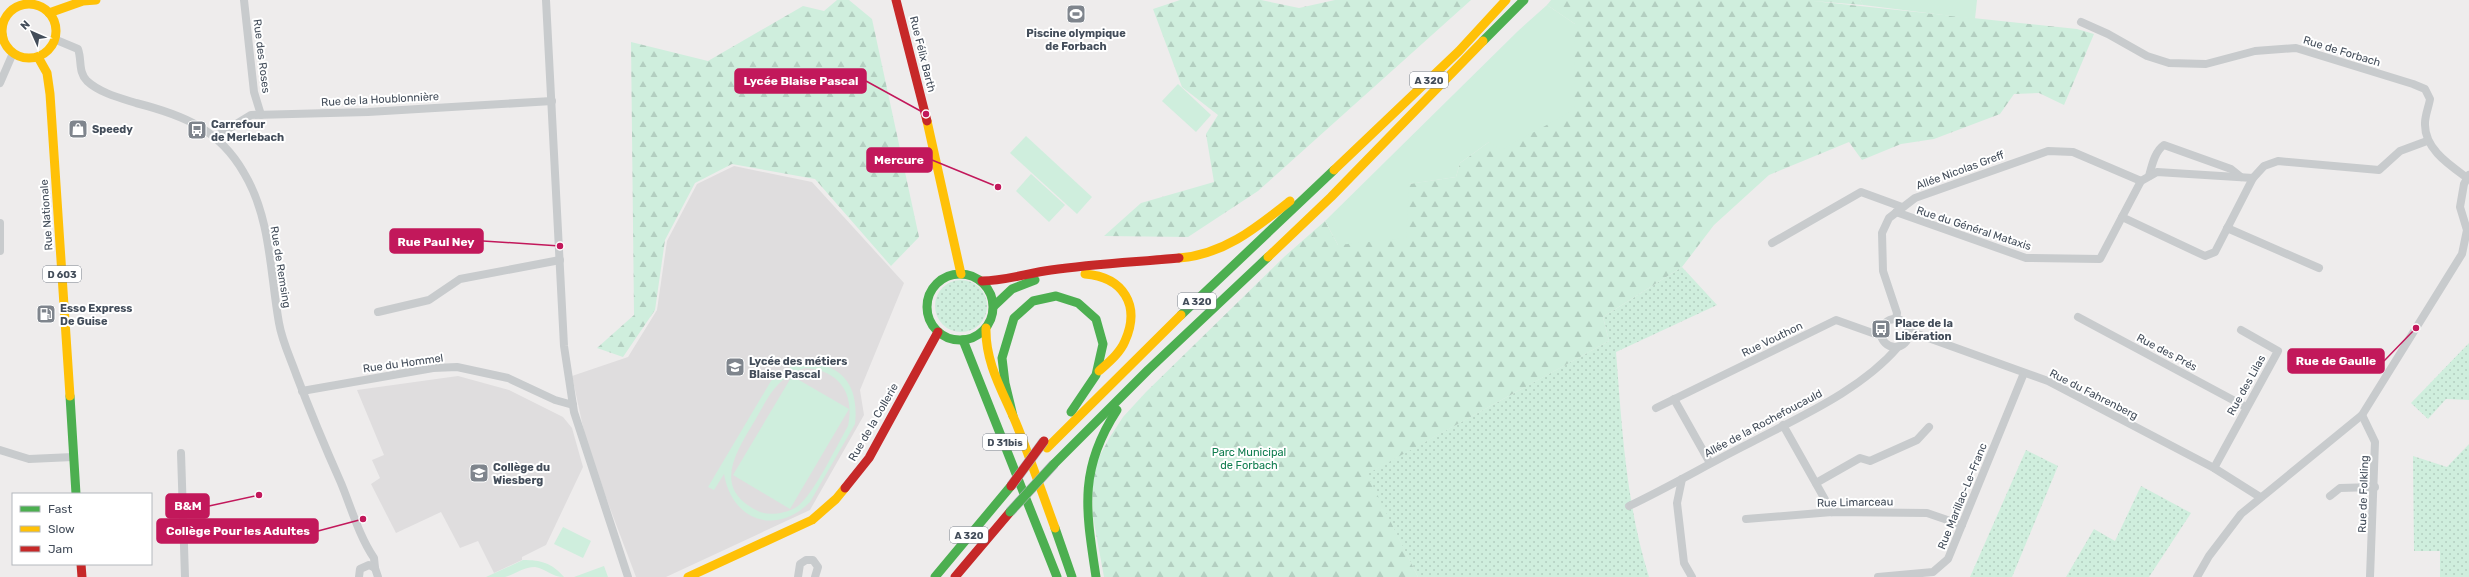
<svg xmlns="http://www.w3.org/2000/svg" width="2469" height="577" viewBox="0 0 2469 577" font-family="Rubik,sans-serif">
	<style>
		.education { fill: #dfddde }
		.grass { fill: url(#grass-dots) }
		.forest { fill: url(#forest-firs) }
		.garden { fill: #cfeedd; fill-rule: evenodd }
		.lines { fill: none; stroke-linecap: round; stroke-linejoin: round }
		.street { stroke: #c8cbcd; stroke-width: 8 }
		.fast { stroke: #4caf50; stroke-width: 9 }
		.slow { stroke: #ffc107; stroke-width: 9 }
		.jam { stroke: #c62828; stroke-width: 9 }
		.fast-bridge-casing { stroke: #b1b5bd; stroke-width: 10; stroke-linecap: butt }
		.jam-bridge-casing { stroke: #b1b5bd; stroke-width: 10; stroke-linecap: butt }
		.fast-bridge { stroke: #4caf50; stroke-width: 9 }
		.jam-bridge { stroke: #c62828; stroke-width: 9 }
		.labels { text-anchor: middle; stroke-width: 4; stroke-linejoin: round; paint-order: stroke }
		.shield { fill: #fff; stroke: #7b828c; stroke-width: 1 }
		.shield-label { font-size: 10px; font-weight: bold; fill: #434d5a }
		.poi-label { font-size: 11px; font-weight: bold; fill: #434d5a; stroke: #fff; text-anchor: start }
		.street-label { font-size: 11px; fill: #434d5a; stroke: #fff }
		.park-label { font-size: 11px; fill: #117e50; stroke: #fff }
		.leader { fill: none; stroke: #c2185b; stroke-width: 1.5 }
		.callout-dot { fill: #c2185b; stroke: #fff; stroke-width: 1.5 }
		.callout { fill: #c2185b; stroke: #c2185b; stroke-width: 1.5 }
		.callout-label { font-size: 12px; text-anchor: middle; font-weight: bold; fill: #fff }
	</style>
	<defs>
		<pattern id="grass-dots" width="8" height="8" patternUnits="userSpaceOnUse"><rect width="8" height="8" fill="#cfeedd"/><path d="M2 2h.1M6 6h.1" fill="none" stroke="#b3cec0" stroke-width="1.8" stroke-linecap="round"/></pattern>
		<pattern id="forest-firs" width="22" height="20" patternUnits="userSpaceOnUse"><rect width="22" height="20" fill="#cfeedd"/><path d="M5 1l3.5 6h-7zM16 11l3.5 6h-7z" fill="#b3cec0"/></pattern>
	</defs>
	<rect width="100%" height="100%" fill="#eeecec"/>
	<!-- education -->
	<g class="education">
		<polygon points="734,166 812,182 904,283 860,390 864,415 810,510 666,577 636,577 588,450 572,376 628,357 657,310 667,241 697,184"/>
		<polygon points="458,376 509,390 563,417 572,428 583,467 546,545 522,557 522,560 494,573 478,541 460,548 441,512 396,533 371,484 380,478 372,460 384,455 357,390"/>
	</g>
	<!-- grass -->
	<g class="grass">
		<path d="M1682,267L1717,305L1616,352C1622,428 1626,504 1649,577H1418L1366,474L1609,341L1603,317Z"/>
		<circle cx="961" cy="306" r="26"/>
		<polygon points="2469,343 2469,400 2446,399 2428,419 2411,403"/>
		<polygon points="2469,444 2469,577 2440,577 2440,551 2414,551 2413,456 2447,467"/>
		<polygon points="2026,450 2058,466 2012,577 1970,577"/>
		<polygon points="2141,486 2191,513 2149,577 2066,577 2094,529 2115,541"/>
	</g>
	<!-- forest -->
	<g class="forest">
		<polygon points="837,0 849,0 872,19 919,237 891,266 815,179 732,164 695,183 665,240 655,310 623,357 597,348 634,315 631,42 708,61 803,6 824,11"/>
		<polygon points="1180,0 1261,0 1299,8 1335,0 1471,0 1258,191 1188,237 1104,236 1141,203 1214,182 1206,134 1218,115 1182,87 1153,9"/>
		<polygon points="1551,0 1860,0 1863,5 1813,1 2077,29 2094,34 2064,105 2039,93 2014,94 2000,114 1934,139 1901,144 1862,160 1849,142 1769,175 1714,225 1682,267 1603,317 1609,341 1367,474 1418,577 1104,577 1093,517 1092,470 1110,437 1123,417 1146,392 1284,257 1325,221 1338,245 1408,184 1456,177 1460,163 1489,142 1575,24 1547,5"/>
	</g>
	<!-- garden -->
	<g class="garden">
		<polygon points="1860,0 1977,0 1975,19 1863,5"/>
		<polygon points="1547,5 1575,24 1574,110 1501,150 1489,142 1460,163 1456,177 1409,184 1406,238 1338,245 1325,221 1518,31"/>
		<polygon points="1178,84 1211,115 1196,132 1162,101"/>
		<polygon points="1026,136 1092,197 1077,214 1010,153"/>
		<polygon points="1031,174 1065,205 1049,222 1016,191"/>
		<path d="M806,362C844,365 859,387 855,424L810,502C776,536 732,521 724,474L714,490L708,487L771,381C782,371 791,365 806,362ZM805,368C839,370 855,393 848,426C836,447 815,492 798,506C788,513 771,516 760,512C712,490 734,455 754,422C770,395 774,380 805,368Z"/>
		<polygon points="792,376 849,409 790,509 733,475"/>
		<polygon points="563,527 591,541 583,558 554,544"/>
		<path d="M523,560C541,560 552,563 564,577C551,577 547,569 535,567C523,567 516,574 505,577C499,577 492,577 486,577Z"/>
		<polygon points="604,566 608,577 574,577"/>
	</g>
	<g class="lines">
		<!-- street -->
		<g class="street">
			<polyline points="244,0 254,92 261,115"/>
			<polyline points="546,0 564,346 574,412 628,577"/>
			<path d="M2081,22L2108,34L2147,56L2169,63L2206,64L2255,51L2296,48L2413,84L2425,89L2430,99C2429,106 2425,115 2425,123C2424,148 2448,164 2466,177"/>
			<path d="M54,39L78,49C82,60 78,72 87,81C100,93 120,98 136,103C183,115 219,129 244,173C271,218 270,273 279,323C282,341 290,357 296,374C310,411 325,447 341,483C351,507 359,536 374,558L375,568"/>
			<polyline points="0,83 13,53"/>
			<polyline points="215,137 251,115 368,112 552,101"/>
			<path d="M2149,176C2152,165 2155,151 2164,145L2231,169L2241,177"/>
			<polyline points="1896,212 2026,258 2100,259 2122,217 2205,256 2215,252 2253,178"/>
			<polyline points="2122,217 2141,181"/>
			<polyline points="0,223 0,251"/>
			<polyline points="2227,228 2319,268"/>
			<polyline points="1772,243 1861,192 1902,207"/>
			<polyline points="378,312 429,300 460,279 560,260"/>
			<polyline points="2078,317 2246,407"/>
			<circle cx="1895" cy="333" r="14"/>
			<polyline points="1896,319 1897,313 1883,271 1882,233 1889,218 1915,198 2048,151 2073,152 2141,181 2157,172 2253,178 2264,166 2278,161 2379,170 2400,151 2427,141"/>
			<polyline points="1909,331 2048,381 2214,468 2260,497"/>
			<polyline points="302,391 433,368 457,367 508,378 555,400 573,405"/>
			<polyline points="1674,399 1710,463"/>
			<polyline points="1656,408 1836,320 1881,336"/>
			<polyline points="2362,415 2375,442 2370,577"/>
			<polyline points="1783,425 1832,512"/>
			<polyline points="0,450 29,459 73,457"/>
			<polyline points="181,453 185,577"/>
			<polyline points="2214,468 2278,351 2241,330"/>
			<polyline points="1682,479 1677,503 1684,563 1692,577"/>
			<polyline points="1816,483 1860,458 1870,461 1917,440 1929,427"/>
			<polyline points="2330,496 2340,488 2375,487"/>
			<path d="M1629,506C1669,487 1708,464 1748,444C1799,417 1860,391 1898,347"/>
			<polyline points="1746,519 1832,512 1927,513 1962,525"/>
			<polyline points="359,577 360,569 369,565 375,568 378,577"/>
			<polyline points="798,577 800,564 806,560 813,560 818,567 815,577"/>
			<polyline points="1878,577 1933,572 1948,559 2024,373"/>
			<polyline points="2197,577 2209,556 2241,514 2362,415 2462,254 2467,230 2460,207 2464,184 2469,175"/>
		</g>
		<!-- fast -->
		<g class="fast">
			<polyline points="0,36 2,35"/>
			<polyline points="1483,41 1524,0"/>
			<circle cx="960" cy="307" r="33"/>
			<polyline points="994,306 1012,289 1035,280"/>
			<polyline points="1181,315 1334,170"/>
			<polyline points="963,340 1057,577"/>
			<polyline points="70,396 76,494"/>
			<polyline points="1013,416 1005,383 1002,358 1014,318 1033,301 1056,296 1078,303 1096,319 1103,344 1096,375 1071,412"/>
			<polyline points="1054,464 1148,370 1268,257"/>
			<polyline points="1055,528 1072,577"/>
			<polyline points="935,577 1011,486"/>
			<path d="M1096,577C1086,510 1078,470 1117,410"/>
		</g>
		<!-- slow -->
		<g class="slow">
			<circle cx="29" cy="31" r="27"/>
			<polyline points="49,13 83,1 96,0"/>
			<polyline points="38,57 47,73 50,94 70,396"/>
			<polyline points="927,121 961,274"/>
			<polyline points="1334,170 1459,51 1506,0"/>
			<polyline points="1268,257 1331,197 1483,41"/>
			<path d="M1179,258C1223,255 1256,228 1290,201"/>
			<path d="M1085,274C1123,277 1141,305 1125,341C1120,353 1109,362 1099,371"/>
			<path d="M986,328C985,365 1005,395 1018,428C1031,461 1043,495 1055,528"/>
			<polyline points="1047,448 1181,315"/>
			<polyline points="688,577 812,520 836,499 845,488"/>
		</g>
		<!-- jam -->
		<g class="jam">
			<polyline points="896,0 927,121"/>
			<path d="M982,281C1005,281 1028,273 1051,270C1093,264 1136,262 1179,258"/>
			<polyline points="845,488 869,458 938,332"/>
			<polyline points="81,564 82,577"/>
			<polyline points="955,577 1010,512"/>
		</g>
		<!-- fast-bridge casing -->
		<g class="fast-bridge-casing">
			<polyline id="fast-bridge" points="1010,512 1054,464"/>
		</g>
		<!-- jam-bridge casing -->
		<g class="jam-bridge-casing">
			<polyline id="jam-bridge" points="1011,486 1044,441"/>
		</g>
		<!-- fast-bridge -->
		<use href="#fast-bridge" class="fast-bridge"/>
		<!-- jam-bridge -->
		<use href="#jam-bridge" class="jam-bridge"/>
	</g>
	<!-- icons -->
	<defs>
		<g id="stadium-square" transform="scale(1)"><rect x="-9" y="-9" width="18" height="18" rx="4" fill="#7f858d" stroke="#fff"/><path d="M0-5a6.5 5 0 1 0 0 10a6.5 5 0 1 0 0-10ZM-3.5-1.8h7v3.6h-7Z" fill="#fff"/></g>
		<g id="shop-square" transform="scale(1)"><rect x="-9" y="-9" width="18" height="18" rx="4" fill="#7f858d" stroke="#fff"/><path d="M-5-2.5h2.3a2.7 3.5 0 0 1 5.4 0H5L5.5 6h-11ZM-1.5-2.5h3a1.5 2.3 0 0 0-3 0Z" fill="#fff"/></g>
		<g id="bus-square" transform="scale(1)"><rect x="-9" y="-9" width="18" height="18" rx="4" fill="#7f858d" stroke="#fff"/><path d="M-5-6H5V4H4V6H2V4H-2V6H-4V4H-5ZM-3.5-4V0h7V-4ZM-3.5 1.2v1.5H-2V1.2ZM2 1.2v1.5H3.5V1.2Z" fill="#fff"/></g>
		<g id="fuel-square" transform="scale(1)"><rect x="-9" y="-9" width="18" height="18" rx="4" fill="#7f858d" stroke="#fff"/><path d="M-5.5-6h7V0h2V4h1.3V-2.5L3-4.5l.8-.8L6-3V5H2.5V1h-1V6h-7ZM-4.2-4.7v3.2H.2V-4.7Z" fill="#fff"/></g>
		<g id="school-square" transform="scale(1)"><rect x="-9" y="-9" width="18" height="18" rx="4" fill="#7f858d" stroke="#fff"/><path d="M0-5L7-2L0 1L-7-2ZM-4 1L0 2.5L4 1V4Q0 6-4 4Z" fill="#fff"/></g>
	</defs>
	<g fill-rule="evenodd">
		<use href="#stadium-square" x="1076" y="14"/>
		<use href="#shop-square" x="78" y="129"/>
		<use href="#bus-square" x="197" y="130"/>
		<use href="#fuel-square" x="46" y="314"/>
		<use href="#bus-square" x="1881" y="329"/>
		<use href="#school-square" x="735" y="367"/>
		<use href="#school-square" x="479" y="473"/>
	</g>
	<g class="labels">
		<!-- shield labels -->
		<g class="shield">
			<rect x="1410" y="72" width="38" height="16" rx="3"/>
			<rect x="43" y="266" width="38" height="16" rx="3"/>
			<rect x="1178" y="293" width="38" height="16" rx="3"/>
			<rect x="983" y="434" width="44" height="16" rx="3"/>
			<rect x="950" y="527" width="38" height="16" rx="3"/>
		</g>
		<g class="shield-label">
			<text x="1429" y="84">A 320</text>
			<text x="62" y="278">D 603</text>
			<text x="1197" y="305">A 320</text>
			<text x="1005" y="446">D 31bis</text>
			<text x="969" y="539">A 320</text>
		</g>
		<!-- poi labels -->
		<g class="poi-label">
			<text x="1076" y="37" text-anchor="middle">Piscine olympique<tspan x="1076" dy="13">de Forbach</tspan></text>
			<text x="211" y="128">Carrefour<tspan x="211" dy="13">de Merlebach</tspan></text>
			<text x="92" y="133">Speedy</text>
			<text x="60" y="312">Esso Express<tspan x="60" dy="13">De Guise</tspan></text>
			<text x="1895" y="327">Place de la<tspan x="1895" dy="13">Libération</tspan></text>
			<text x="749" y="365">Lycée des métiers<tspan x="749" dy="13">Blaise Pascal</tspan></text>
			<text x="493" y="471">Collège du<tspan x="493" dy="13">Wiesberg</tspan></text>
		</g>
		<!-- street labels -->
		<g class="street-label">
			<text transform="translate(2342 51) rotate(17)" y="4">Rue de Forbach</text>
			<text transform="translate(923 54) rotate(76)" y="4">Rue Félix Barth</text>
			<text transform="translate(262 56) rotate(83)" y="4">Rue des Roses</text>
			<text transform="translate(380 99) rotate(-3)" y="4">Rue de la Houblonnière</text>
			<text transform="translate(1960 170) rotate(-20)" y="4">Allée Nicolas Greff</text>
			<text transform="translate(46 215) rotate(-94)" y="4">Rue Nationale</text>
			<text transform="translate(1974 228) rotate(18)" y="4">Rue du Général Mataxis</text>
			<text transform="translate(281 267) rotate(81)" y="4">Rue de Remsing</text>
			<text transform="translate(1772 339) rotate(-26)" y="4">Rue Vouthon</text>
			<text transform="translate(2167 352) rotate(28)" y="4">Rue des Prés</text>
			<text transform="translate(403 363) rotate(-8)" y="4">Rue du Hommel</text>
			<text transform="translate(2246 385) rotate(-61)" y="4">Rue des Lilas</text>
			<text transform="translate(2094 394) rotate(27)" y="4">Rue du Fahrenberg</text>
			<text transform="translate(873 422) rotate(-60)" y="4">Rue de la Collerie</text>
			<text transform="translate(1763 423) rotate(-28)" y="4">Allée de la Rochefoucauld</text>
			<text transform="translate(2363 494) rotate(-88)" y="4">Rue de Folkling</text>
			<text transform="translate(1962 496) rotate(-68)" y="4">Rue Marillac-Le-Franc</text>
			<text transform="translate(1855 502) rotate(-1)" y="4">Rue Limarceau</text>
		</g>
		<!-- park labels -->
		<g class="park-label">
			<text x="1249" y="456">Parc Municipal<tspan x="1249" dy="13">de Forbach</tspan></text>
		</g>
	</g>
	<!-- callouts -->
	<path class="leader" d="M926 114L866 81M998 187L932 160M560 246L483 241M2416 328L2384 361M259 495L209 506M363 519L318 531"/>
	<g class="callout-dot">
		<circle cx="926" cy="114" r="4"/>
		<circle cx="998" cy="187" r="4"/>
		<circle cx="560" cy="246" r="4"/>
		<circle cx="2416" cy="328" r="4"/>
		<circle cx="259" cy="495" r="4"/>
		<circle cx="363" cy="519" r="4"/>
	</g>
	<g class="callout">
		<rect x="735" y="69" width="131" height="24" rx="4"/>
		<rect x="867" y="148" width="65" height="24" rx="4"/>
		<rect x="390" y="229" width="93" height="24" rx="4"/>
		<rect x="2288" y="349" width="96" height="24" rx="4"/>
		<rect x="166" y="494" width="43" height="24" rx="4"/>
		<rect x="157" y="519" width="161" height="24" rx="4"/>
	</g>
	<g class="callout-label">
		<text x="801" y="85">Lycée Blaise Pascal</text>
		<text x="899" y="164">Mercure</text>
		<text x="436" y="246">Rue Paul Ney</text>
		<text x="2336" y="365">Rue de Gaulle</text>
		<text x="188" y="510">B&amp;M</text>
		<text x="238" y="535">Collège Pour les Adultes</text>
	</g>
	<!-- legend -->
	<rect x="12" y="493" width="140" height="72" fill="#ffffff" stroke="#b4b8bd"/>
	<rect x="20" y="506" width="20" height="6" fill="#4caf50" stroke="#b4b8bd"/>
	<text x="48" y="513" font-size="12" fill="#434d5a">Fast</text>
	<rect x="20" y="526" width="20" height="6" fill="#ffc107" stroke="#b4b8bd"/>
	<text x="48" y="533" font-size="12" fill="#434d5a">Slow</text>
	<rect x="20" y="546" width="20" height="6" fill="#c62828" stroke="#b4b8bd"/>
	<text x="48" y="553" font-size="12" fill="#434d5a">Jam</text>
	<!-- north arrow -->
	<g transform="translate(32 32) rotate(315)" stroke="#ffffff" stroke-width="3" paint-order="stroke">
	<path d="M0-3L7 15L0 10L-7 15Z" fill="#434d5a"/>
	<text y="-6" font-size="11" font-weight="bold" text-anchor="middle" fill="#434d5a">N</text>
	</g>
</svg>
